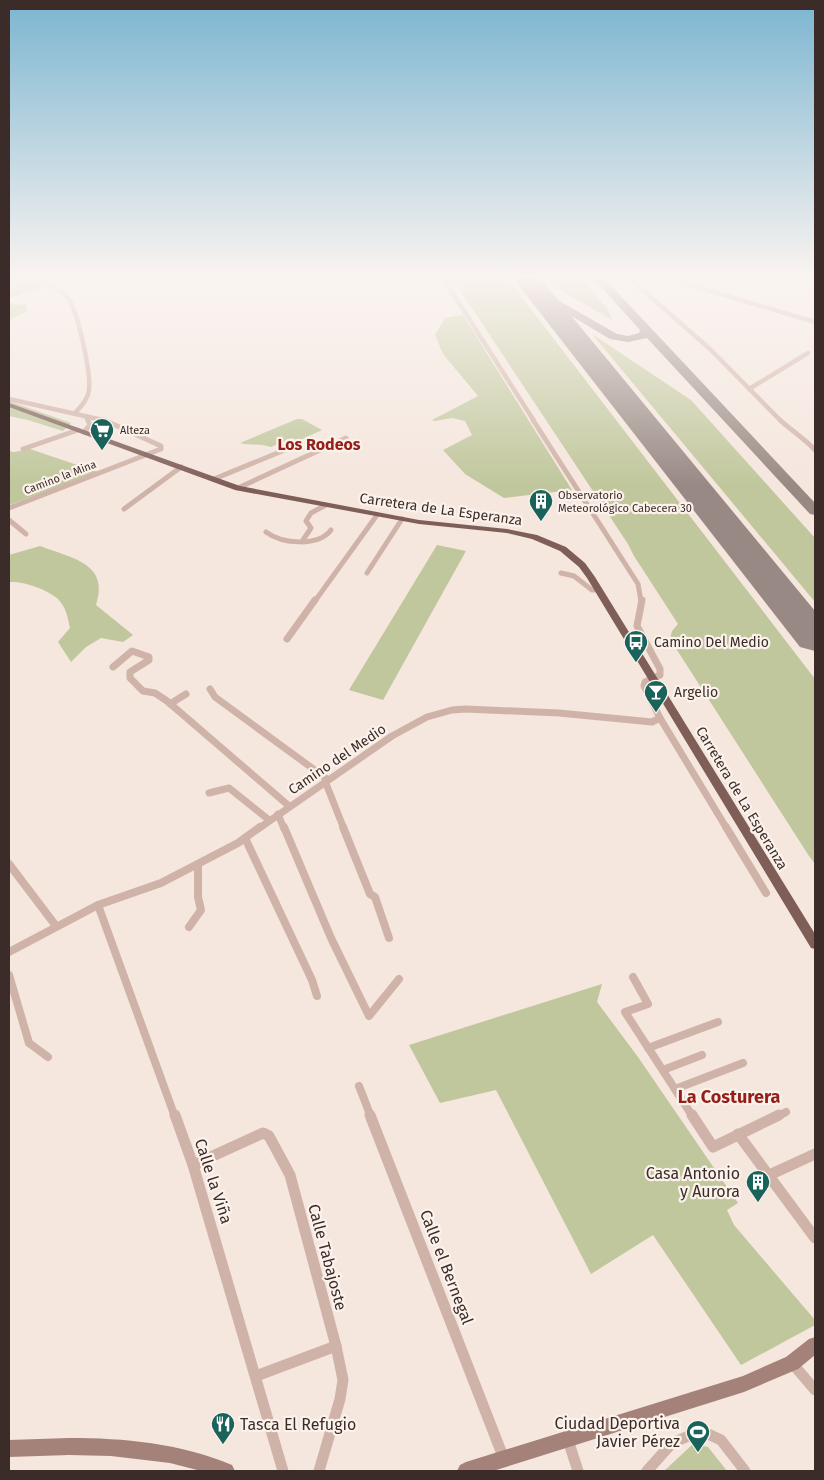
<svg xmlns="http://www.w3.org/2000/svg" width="824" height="1480" viewBox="0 0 824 1480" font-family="'Fira Sans',sans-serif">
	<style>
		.green { fill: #c0c79c }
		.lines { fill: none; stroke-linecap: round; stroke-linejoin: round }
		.taxiway { fill: #988984; fill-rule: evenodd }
		.runway { fill: #988984; fill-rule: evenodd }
		.street-far4 { stroke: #d0b3a8; stroke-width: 4.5 }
		.street-far3 { stroke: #d0b3a8; stroke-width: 5 }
		.street-far2 { stroke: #d0b3a8; stroke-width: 7 }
		.street-far1 { stroke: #d0b3a8; stroke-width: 8 }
		.street { stroke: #d0b3a8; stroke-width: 11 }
		.secondary { fill: #a48179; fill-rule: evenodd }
		.primary { fill: #7f5e58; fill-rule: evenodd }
		.labels { text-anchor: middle; stroke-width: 4.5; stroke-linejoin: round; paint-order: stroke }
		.far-poi-label { font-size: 11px; fill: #3c2c29; stroke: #fcf2ec; text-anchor: start }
		.far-street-label { font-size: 11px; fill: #3c2c29; stroke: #fcf2ec }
		.street-label { font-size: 14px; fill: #3c2c29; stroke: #fcf2ec }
		.poi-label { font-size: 14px; fill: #3c2c29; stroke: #fcf2ec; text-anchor: start }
		.far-district-label { font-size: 16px; font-weight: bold; fill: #951f18; stroke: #fcf2ec }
		.near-poi-label { font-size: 16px; fill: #3c2c29; stroke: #fcf2ec; text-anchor: end }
		.near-street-label { font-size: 16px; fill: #3c2c29; stroke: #fcf2ec }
		.near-neighbourhood-label { font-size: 18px; font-weight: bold; fill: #951f18; stroke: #fcf2ec }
	</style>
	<rect width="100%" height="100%" fill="#f5e6de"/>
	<!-- green -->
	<g class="green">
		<polygon points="9,278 54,278 59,282 9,298"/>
		<polygon points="452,278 507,278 815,679 815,864 809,856 670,639 672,631 678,624 634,556 628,544"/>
		<polygon points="545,278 580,278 608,309 612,320 552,285"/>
		<polygon points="9,301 14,305 26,304 27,311 9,320"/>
		<polygon points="463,315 572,490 504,498 465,474 443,450 472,435 465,421 452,418 435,421 432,420 478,396 443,354 435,335 445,318"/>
		<polygon points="592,334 691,400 815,538 815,602"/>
		<polygon points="9,401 71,423 63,431 28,420 9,416"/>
		<path d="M297,419H302L322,430L298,441L292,438L271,447C260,443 251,446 240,443Z"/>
		<polygon points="30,449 98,472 9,505 9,451 14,452"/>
		<polygon points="437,545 466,551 383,700 349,690"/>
		<path d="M40,546C71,558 110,563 96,605L133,635L123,642L101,638L86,647L71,662L58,642L70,628C68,618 66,607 58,599C47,589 23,581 9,582V555Z"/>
		<polygon points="602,984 597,1002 638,1057 738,1203 727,1210 734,1225 815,1320 815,1325 741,1365 653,1235 591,1274 496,1090 440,1103 409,1045"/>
		<polygon points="693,1444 708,1447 727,1471 664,1471"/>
	</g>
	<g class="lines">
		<!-- taxiway -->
		<polygon class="taxiway" points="593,278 604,278 815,503 815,515 810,514 647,338 628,342 610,339 533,293 534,291 542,291 617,334 628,336 639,333 640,330"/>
		<!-- runway -->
		<polygon class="runway" points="513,278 540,278 815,611 815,651 800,647"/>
		<!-- street-far4 -->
		<g class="street-far4">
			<path d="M37,278C46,284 59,288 67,297C78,310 91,373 89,390C88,399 81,407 75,413"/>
			<polyline points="443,278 534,421"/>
			<polyline points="633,278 636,284 710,349 781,421"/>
			<polyline points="667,278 815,322"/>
			<polyline points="749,389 808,353"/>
			<polyline points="9,399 107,421"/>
			<polyline points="86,416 88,421"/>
		</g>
		<!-- street-far3 -->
		<g class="street-far3">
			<polyline points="533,420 638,584 641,601"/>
			<path d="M780,420C792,431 804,438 815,450"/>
			<polyline points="84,432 90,425 88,420"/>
			<polyline points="23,449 78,430"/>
			<polyline points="214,479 292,447"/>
			<polyline points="238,488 346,438"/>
			<polyline points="9,508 161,449 161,446 104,420"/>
			<polyline points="124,509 181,467"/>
			<polyline points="9,520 26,534"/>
			<path d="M266,532C282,544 318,547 331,530"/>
			<polyline points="303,540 311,528 306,521 311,513 326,505"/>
			<polyline points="367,573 402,519"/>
			<polyline points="561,573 574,576 592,590 599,590"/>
			<polyline points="315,601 377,515"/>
		</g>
		<!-- street-far2 -->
		<g class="street-far2">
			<polyline points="287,639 315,600"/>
			<polyline points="113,667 132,651 149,657 149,660 130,672 130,678 143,691 155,693 167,701 289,806"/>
			<polyline points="210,689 215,697 327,779"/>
			<polyline points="170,704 186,694"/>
			<polyline points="660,718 727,829"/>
			<polyline points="325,781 344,829"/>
			<polyline points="209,793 229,788 269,820"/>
			<polyline points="278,814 284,829"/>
			<polyline points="258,829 392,736 427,717 452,710 466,709 559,713 652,722 660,718 644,686 645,682 660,675 660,669 637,626 642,600"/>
		</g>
		<!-- street-far1 -->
		<g class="street-far1">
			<polyline points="284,827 331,938 369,1016 399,979"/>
			<polyline points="343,827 370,894 375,897 389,938"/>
			<polyline points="726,827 766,893"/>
			<polyline points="245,838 312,980 317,996"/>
			<polyline points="9,864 56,926"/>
			<polyline points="98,905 175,1117"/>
			<polyline points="189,927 201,910 198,897 198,865"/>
			<polyline points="9,952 98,905 161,883 238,843 260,827"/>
			<polyline points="9,975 29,1043 48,1057"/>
			<polyline points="633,977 648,1004 625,1012 693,1117"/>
			<polyline points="648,1048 718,1022"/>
			<polyline points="663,1070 702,1055"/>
			<polyline points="359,1086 371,1117"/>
			<polyline points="675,1089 743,1063"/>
			<polyline points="777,1117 786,1112"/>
		</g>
		<!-- street -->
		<g class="street">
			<polyline points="175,1115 193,1165 283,1471"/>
			<polyline points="370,1115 504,1459"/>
			<polyline points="692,1115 713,1147 779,1115"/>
			<polyline points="738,1134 815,1238"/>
			<polyline points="193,1165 263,1133 269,1136 290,1175 336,1346 343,1380 340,1399 319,1471"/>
			<polyline points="767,1176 815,1154"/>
			<polyline points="792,1363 815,1390"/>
			<polyline points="256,1376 336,1346"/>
			<polyline points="568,1440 578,1471"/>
			<polyline points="647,1471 672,1443 696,1433 706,1433 721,1440 745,1471"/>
		</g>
		<!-- secondary -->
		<g class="secondary">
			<polygon points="815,1337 815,1355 798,1369 744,1392 493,1471 457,1471 460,1465 466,1462 743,1376 786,1357 809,1339"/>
			<path d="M69,1438C125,1438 179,1443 232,1465L235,1471H201L170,1463L111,1456L69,1455L9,1457V1440Z"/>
		</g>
		<!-- primary -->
		<polygon class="primary" points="9,403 240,486 419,520 507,529 537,535 566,547 585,563 595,577 815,934 815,949 811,948 587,578 579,567 560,551 532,539 507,533 419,524 235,490 9,407"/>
	</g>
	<!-- sky -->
	<linearGradient id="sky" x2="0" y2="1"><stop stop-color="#7cb5d1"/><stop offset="0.57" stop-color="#faf4f0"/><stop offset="1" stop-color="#faf4f0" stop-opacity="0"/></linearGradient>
	<rect width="824" height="485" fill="url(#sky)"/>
	<!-- icons -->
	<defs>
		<g id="supermarket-pin" transform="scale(1.25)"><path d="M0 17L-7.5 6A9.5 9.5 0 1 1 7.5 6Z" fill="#19635a" stroke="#fcf2ec"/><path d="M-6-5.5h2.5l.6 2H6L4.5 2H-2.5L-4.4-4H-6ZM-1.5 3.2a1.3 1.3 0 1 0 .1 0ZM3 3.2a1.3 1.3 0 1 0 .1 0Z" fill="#fff"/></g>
		<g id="building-pin" transform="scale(1.25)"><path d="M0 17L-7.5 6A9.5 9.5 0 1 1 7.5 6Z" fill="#19635a" stroke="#fcf2ec"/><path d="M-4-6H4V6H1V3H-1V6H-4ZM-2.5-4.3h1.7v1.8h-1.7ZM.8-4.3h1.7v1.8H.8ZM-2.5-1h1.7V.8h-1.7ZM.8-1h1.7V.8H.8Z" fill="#fff"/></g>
		<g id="bus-pin" transform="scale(1.25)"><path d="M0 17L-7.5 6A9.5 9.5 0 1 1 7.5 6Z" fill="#19635a" stroke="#fcf2ec"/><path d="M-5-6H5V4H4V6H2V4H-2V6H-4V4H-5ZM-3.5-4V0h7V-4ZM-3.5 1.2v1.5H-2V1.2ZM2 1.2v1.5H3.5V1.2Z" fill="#fff"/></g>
		<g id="bar-pin" transform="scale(1.25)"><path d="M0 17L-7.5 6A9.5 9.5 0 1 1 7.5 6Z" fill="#19635a" stroke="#fcf2ec"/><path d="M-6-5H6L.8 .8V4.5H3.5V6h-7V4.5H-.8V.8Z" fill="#fff"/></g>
		<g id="restaurant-pin" transform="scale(1.25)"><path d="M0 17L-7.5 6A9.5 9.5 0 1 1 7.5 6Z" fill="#19635a" stroke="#fcf2ec"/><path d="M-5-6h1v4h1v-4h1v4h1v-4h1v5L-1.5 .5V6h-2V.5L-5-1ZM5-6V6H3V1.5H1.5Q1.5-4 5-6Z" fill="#fff"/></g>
		<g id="stadium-pin" transform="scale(1.25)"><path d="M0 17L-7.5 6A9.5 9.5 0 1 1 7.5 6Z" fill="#19635a" stroke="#fcf2ec"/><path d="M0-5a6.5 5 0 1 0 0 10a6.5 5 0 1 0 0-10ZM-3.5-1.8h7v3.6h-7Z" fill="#fff"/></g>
	</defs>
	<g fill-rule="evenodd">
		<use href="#supermarket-pin" x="102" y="430"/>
		<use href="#building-pin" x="541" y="501"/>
		<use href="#bus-pin" x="636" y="642"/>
		<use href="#bar-pin" x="656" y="692"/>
		<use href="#building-pin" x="758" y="1182"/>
		<use href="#restaurant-pin" x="223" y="1424"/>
		<use href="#stadium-pin" x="698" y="1432"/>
	</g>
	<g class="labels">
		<!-- far-poi labels -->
		<g class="far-poi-label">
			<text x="120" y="434">Alteza</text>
			<text x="558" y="499">Observatorio<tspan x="558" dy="13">Meteorológico Cabecera 30</tspan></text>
		</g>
		<!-- far-street labels -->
		<g class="far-street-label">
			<text transform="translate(60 477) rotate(-21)" y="4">Camino la Mina</text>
		</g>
		<!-- street labels -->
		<g class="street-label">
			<text transform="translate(441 509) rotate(8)" y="5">Carretera de La Esperanza</text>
			<text transform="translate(337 759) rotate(-34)" y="5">Camino del Medio</text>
			<text transform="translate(742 798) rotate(59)" y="5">Carretera de La Esperanza</text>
		</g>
		<!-- poi labels -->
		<g class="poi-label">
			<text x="654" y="647">Camino Del Medio</text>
			<text x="674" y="697">Argelio</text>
		</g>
		<!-- far-district labels -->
		<g class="far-district-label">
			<text x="319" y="450">Los Rodeos</text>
		</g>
		<!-- near-poi labels -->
		<g class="near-poi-label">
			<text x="740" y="1179">Casa Antonio<tspan x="740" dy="18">y Aurora</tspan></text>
			<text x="680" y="1429">Ciudad Deportiva<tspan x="680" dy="18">Javier Pérez</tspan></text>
			<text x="240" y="1430" text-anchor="start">Tasca El Refugio</text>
		</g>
		<!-- near-street labels -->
		<g class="near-street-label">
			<text transform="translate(214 1181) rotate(72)" y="6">Calle la Viña</text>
			<text transform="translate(328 1257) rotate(75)" y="6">Calle Tabajoste</text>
			<text transform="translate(447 1267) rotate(69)" y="6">Calle el Bernegal</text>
		</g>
		<!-- near-neighbourhood labels -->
		<g class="near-neighbourhood-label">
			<text x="729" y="1103">La Costurera</text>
		</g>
	</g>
	<!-- border -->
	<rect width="824" height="1480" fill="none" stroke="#3c2c29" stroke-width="20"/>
</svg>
